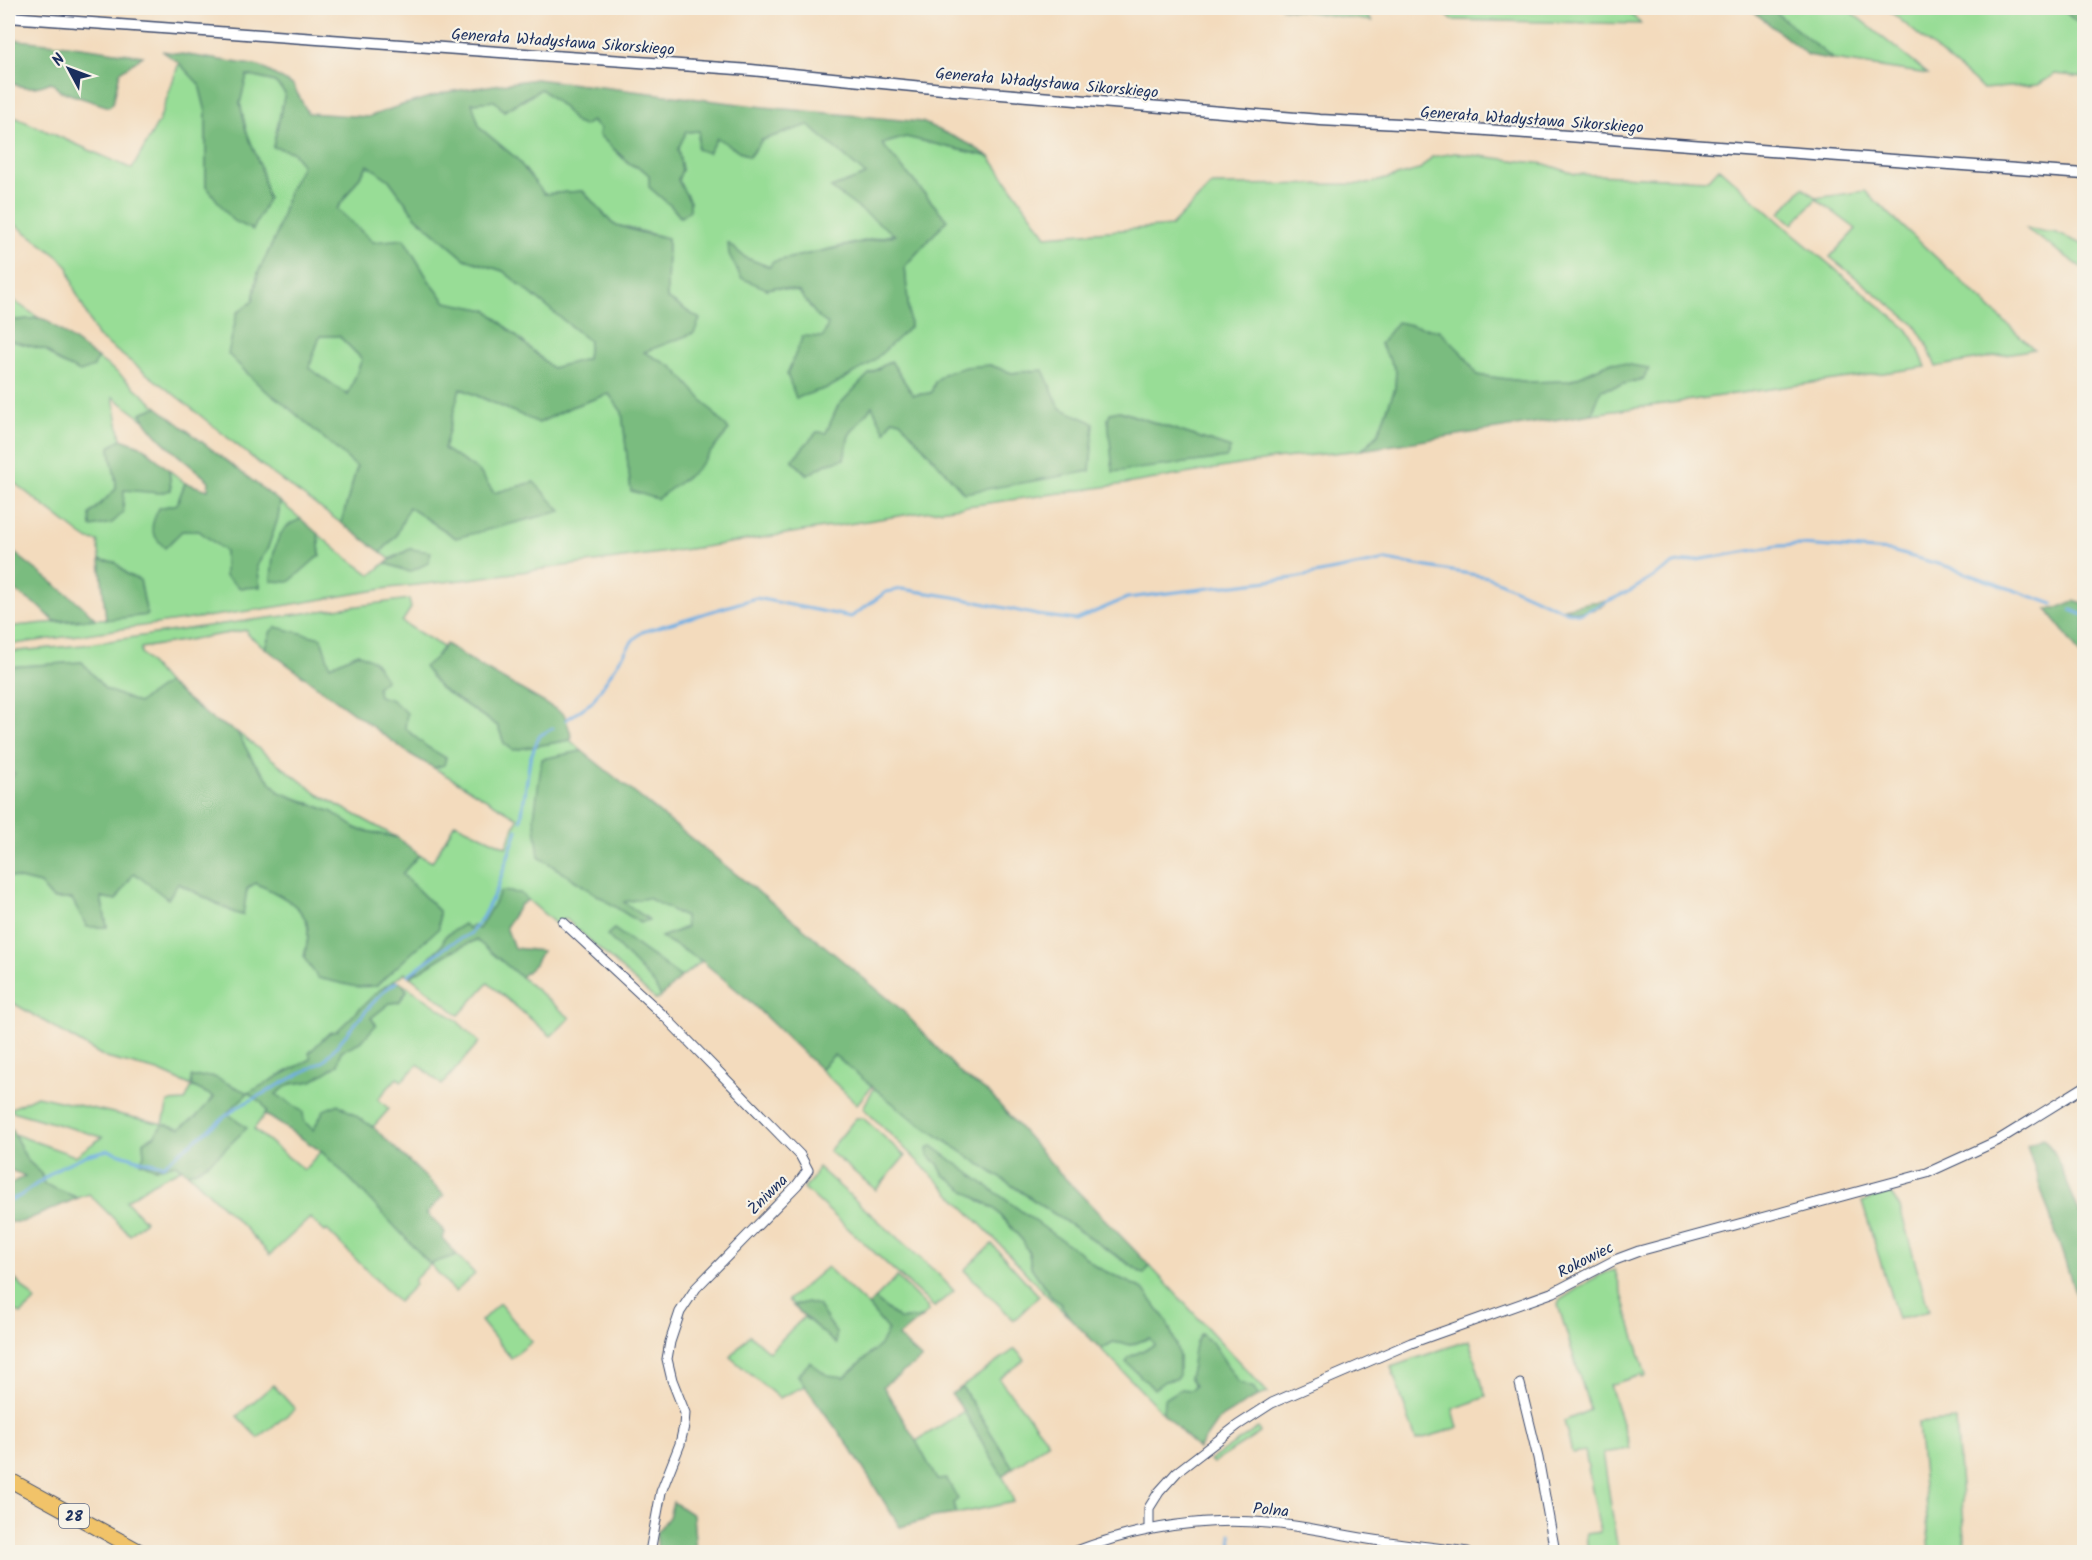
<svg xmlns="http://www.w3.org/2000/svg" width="2092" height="1560" viewBox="0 0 2092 1560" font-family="Kalam,sans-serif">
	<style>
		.green { fill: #98dd96; stroke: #5a867a; stroke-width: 1.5; fill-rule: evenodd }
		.forest { fill: #7abc7f; stroke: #4a766e; stroke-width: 1.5; fill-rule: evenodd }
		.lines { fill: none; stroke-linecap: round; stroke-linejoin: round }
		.stream { stroke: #71afe3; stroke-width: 3 }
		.minor-casing { stroke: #3b496c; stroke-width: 11 }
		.tertiary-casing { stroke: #3b496c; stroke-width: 13 }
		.primary-casing { stroke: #3b496c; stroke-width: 16 }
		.minor { stroke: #fff; stroke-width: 9 }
		.tertiary { stroke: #fff; stroke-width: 10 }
		.primary { stroke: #f1c369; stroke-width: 14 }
		.labels { text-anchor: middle; stroke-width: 4.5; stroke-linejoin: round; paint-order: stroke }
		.shield { fill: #f7f3e8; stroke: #5d6a87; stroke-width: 1.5 }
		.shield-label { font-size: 15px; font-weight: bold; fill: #1b2f5e }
		.street-label { font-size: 16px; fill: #1b2f5e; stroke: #f7f3e8 }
	</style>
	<rect width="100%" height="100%" fill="#f7f3e8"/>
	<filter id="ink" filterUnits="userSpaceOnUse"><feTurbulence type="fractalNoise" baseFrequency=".0167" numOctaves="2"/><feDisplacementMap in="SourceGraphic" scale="12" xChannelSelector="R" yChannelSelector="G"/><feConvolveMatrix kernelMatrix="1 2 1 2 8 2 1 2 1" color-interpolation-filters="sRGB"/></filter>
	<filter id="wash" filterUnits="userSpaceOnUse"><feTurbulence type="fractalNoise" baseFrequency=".008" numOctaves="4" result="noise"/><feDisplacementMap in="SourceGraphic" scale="24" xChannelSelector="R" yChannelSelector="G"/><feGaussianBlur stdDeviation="1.35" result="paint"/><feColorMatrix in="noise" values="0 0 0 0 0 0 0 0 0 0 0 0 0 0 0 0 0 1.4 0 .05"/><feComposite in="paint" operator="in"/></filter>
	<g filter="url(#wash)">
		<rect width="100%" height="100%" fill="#f3dbbd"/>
		<!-- green -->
		<g class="green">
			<polygon points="1280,8 1360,8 1372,21"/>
			<polygon points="1439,8 1625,8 1641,24 1452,20"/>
			<polygon points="1770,8 1846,8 1928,74 1834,60"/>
			<polygon points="1886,8 2061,8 2075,21 2084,23 2084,79 2084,77 2055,74 2038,85 1982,89 1973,80"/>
			<polygon points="179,63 199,84 206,112 206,186 261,168 246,130 240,103 247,75 275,82 285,93 273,147 293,152 303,165 289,191 276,236 258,273 253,301 262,388 282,402 357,467 341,523 270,472 180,399 97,336 74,288 68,267 59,257 8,219 8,118 10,115 132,169 159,121"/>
			<path d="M541,89L563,107L576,123L591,121L600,129L599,135L629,164L642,169L649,175L650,188L671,206L680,217L690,202L678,180L682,170L678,149L686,132L699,131L697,149L717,138L762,140L808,125L867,175L831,188L895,234L772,262L771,268L746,258L728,244L767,289L776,287L799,292L818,317L828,324L824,337L788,374L910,327L905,266L947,220L882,144L906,137L990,157L1046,236L1171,226L1211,185L1367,184L1419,170L1432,157L1455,153L1545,164L1575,174L1708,180L1719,168L1793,234L1907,329L1915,341L1926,367L1592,414L1601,390L1643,379L1612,362L1569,381L1529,382L1476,375L1464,355L1380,344L1396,370L1395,388L1378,434L1362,450L1274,459L1125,484L917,513L704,547L462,580L389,588L276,607L8,645V627C54,621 100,620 147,615L140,580L128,575L115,562L100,560L98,541L89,540L80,534L8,478V340L46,350L59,362L93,367L97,358L118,373L157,407L141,413L145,421L113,397L121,439L110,447C110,462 117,474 116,489L90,514L124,490H171L169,470L185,483L177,504L182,531H199L225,551V576L260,587L257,565L267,550L278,518L280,502L301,519L287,526L320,555L318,534L339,552L371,575L385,563L410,572V549L390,559L381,552L396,536L409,507L456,538L534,482L494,493L479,471L444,449L459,388L539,423L571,407L609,394L622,412L631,491L643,352L693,333L667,298L668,238L613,224L583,191L544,194L516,158L480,128L471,103L495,101L504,111L526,99ZM891,361L913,395L931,393L935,382L990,365L1012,373L1031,370L1060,408L964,493L900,420L893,419L885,432L872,405L849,435L844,459L828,463L807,475L792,460L817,432L826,433L838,406L869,374ZM1120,411L1230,448H1231L1111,433L1108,418Z"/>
			<polygon points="368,165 389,180 416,217 465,259 503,271 589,341 587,359 552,368 487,310 446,303 430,282 373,242 337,209"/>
			<polygon points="1803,187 1816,198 1865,191 2034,349 1936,367 1926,343 1914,324 1830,257 1856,229 1816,199 1793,224 1780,213"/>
			<polygon points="2025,228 2047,232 2054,232 2084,245 2084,269"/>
			<polygon points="8,297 39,318 9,321 8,322"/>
			<polygon points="320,336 339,336 362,359 348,395 309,368"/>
			<path d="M409,599L411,608L402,622L443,647L435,658L440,688L498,726L504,743L513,750L570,740L582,751L542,759L539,857L640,923L648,919L623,902L647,897L686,917V927L662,937L702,961L681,977L614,929L608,934L654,984L661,997L656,1000L565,918L557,925L520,893L479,929C452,929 430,957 412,975L452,951L477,940L570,1018L551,1036L488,983L459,1015L405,973L377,992L311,1059L271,1080L262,1103L267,1111L254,1129L304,1170L321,1151L353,1182L430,1264L457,1255L475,1274L455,1292L430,1264L415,1279V1285L398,1302L327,1230L325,1232L310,1218L270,1255L245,1228L188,1173L200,1169L226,1113L248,1093L192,1086L215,1097L196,1117L180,1128L163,1124L154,1136L143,1142L144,1155L141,1162L155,1168L176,1164L181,1169L153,1183L126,1201L145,1221L130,1235L89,1194L78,1198L44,1184L41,1173L27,1160L14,1134L75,1156L102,1137L8,1110L37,1096L163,1124L168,1102L185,1101L192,1086L158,1071L106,1058L8,1000V876L40,884L53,899H72L87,926L107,927L101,897L116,900L134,872L168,899L177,883L235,913L242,915L247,890L255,883C276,893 311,906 308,935C308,943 305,951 304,958L439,911L402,874L419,855L432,862L455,823L506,847L518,818L434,768L443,765L446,758L427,747L404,728L379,697L377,687L358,653L330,666L271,631L265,648L247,634V630L141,648V653L167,683L138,703L105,689L82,662L8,667V652L83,645L201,627Z"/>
			<polygon points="237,732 319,795 398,838 357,829 332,812 279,792 253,761"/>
			<polygon points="402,983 455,1019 479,1042 442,1085 418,1064 402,1081 397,1078 378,1099 389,1109 373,1127 357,1118 313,1131 275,1094 290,1084 312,1081 341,1051 362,1041 376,1024 371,1018 390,1003 399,1002 407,991"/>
			<polygon points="834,1055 872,1086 857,1104 820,1069"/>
			<path d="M874,1088L907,1115L1143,1274L1150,1266L1268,1393L1258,1396L1254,1388L1238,1382L1213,1344L1201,1334C1191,1347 1195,1362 1189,1377L1195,1386L1191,1390L1165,1399L1163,1413L1101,1349L1113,1342L1131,1345L1149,1338L1155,1345L1129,1357L1165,1381L1176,1379L1179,1356L1174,1339L1166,1320L1143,1289L1096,1267L1081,1253L1054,1235L932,1146L928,1148V1155L938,1164L943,1174L983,1203L995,1209L1023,1241L1029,1253L1031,1267L1042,1283L1052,1297L1060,1303L1070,1318C1039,1290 1013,1257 984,1228C944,1187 904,1147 863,1108Z"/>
			<polygon points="856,1118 863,1118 905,1156 876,1190 829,1151"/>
			<polygon points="818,1167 938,1274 954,1291 934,1307 804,1188 813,1178"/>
			<polygon points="1890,1192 1900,1208 1929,1311 1898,1319 1862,1202"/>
			<polygon points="992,1244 1039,1296 1014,1320 964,1270"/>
			<polygon points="827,1267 868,1306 888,1330 880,1345 845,1377 798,1375 805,1386 779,1398 730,1357 750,1335 769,1352 804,1317 836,1343 807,1302 793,1306 788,1300"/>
			<path d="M1615,1270L1646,1376L1642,1378L1641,1375L1610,1385L1630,1449L1603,1453L1618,1552H1588L1586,1534L1600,1532L1585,1451L1572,1453L1564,1421L1590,1410L1558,1305L1559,1301C1576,1290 1596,1274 1615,1270Z"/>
			<polygon points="8,1272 36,1301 21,1314 12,1308 8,1310"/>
			<polygon points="897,1277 927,1307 928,1312 922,1317 900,1320 875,1299"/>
			<polygon points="499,1303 532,1342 511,1358 481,1321"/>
			<polygon points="1469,1340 1486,1397 1453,1409 1458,1428 1416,1440 1391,1367"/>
			<polygon points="1015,1349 1025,1360 999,1379 1049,1442 1013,1468 962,1387"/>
			<polygon points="273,1385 295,1409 258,1438 237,1416"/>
			<polygon points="964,1411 1007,1484 1014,1502 956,1514 953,1503 957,1499 947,1480 937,1480 916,1441"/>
			<polygon points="1956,1420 1966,1552 1930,1552 1918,1423"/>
			<polygon points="1258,1428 1260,1433 1213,1463 1210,1460"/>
		</g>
		<!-- forest -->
		<g class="forest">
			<polygon points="1749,8 1770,8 1834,60 1808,55"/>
			<polygon points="2061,8 2084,8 2084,23 2075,21"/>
			<path d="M8,39L67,45L143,56L120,72L113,103L109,107L60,91L51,82C36,89 21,89 8,81Z"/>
			<path d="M162,51L259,66L293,85L308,113L368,117L399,106L447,92L536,79L764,107L922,122L969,144L990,157L906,137L882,144L947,220L905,266L910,327L870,364L830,387L796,398L787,374L803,336L823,337L828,324L818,317L799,292L776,287L767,289L741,278L729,254L728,243L746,258L770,267L772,262L895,235L831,188L866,175L808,125L762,140L749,157L717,138L708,153L697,149L699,131L686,132L678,149L682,170L678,180L690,202V210L681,217L671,206L649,187V175L642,169L630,164L599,135L600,129L592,121L584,126L576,123L563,107L541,89L504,111L495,101L472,103L480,128L516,158L544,194L583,191L613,224L643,233L668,238L667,298L700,319L694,333L644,352L673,367L729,430L695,471L657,499L631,491L622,412L609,394L571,407L539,423L460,388L444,449L479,471L494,493L534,482L561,511L456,538L409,507L396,536L381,552L341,523L357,467L282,402L262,388L228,354L237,313L253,301L258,273L276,236L289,191L302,165L293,152L273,147L285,93L275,82L247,75L240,103L246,130L261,168L268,199L253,230L232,220L206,186V112L199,84L179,63ZM368,165L389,180L416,217L465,259L503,271L589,341L587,359L552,368L487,310L446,302L430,282L404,239L373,242L337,209ZM320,336H339L362,359L348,395L309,368Z"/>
			<polygon points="39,318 46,320 97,358 94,367 80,372 59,362 46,350 8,340 9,321"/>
			<polygon points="1397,322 1440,331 1464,355 1477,375 1529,382 1569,381 1612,362 1649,368 1643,379 1601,390 1592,414 1362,450 1378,434 1395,388 1396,370 1380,344"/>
			<polygon points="891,361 913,395 931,393 935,382 943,374 965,367 990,365 1012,373 1043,370 1060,408 1094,423 1090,471 964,493 900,421 893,419 885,432 872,406 849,435 844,459 828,463 808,475 792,460 817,432 826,433 838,406 869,374"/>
			<path d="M157,407L280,502L278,518L267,550L257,565L260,587L240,588L225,576V551L199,531H182L165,548C149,532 149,528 159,508L177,504L185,483L208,490L209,481C190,464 151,437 141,413Z"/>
			<polygon points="1119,411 1231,448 1226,458 1113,472 1108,418 1110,413"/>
			<path d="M121,439L143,447L169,470L171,490L160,493L124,490L123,513L112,523L91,527L90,514L116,489C117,474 110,462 110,447Z"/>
			<path d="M301,519L318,534L320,555L289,582L271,581C272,564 273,536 288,526C291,523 297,521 301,519Z"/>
			<polygon points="8,548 80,604 96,619 54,621 41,608 8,586"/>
			<polygon points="410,549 431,552 428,563 410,572 385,563"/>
			<polygon points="100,560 115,562 128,575 140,580 147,615 106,620"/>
			<path d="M1608,601C1599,612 1576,614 1564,608L1591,602Z"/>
			<polygon points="2074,601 2084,605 2084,660 2047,609 2055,609"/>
			<polygon points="276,627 321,638 330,666 358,653 374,661 386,679 377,687 379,696 392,700 407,713 405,728 427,747 446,758 444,765 434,768 410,754 265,648 271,631"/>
			<polygon points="446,644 475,663 564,714 572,737 570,740 513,750 504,743 498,726 440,688 424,667 435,658"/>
			<path d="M82,662L105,689L138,703L167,683L213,720L237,732L253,761L279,792L332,812L357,829L398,838L419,855L402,874L439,911V928L376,986L357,987L318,978L304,958C305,951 308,943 308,935C311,907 276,893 255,883L247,889L243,915L235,913L178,883L168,899L134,873L116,900L101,897L107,927H87L72,899H53L40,884L8,876V781L14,774L8,768V667Z"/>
			<polygon points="582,751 797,923 903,1011 963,1076 989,1093 1058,1171 1150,1266 1144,1274 907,1115 834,1055 820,1069 744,996 702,961 661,937 686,928 685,917 648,898 624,902 649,920 640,923 539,857 534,817 542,759"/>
			<polygon points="501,891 520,893 528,900 520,905 506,927 514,948 542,951 535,964 521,977 476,940 452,951 410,977 442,945 445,936 464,924 469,929 472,926 479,929"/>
			<polygon points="614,929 681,977 661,997 654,984 607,935"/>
			<path d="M393,981L402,983L407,991L399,1002L390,1003L371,1018L376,1025L362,1041L341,1051L338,1065L312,1081L290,1084L276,1094L303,1112L304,1121L313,1130L324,1110L338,1104L373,1127L444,1195L427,1213L445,1232L443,1239L457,1255L430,1264L353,1182L321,1151L265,1114L267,1111L262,1103L248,1093L227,1113L247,1128C229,1145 212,1165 188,1173L176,1164L155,1168L140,1162L144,1155L143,1142L154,1136L163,1124L180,1128L196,1117L214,1097L192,1086L191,1077L212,1076L248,1093L311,1059L309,1053L329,1033L337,1031L377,992Z"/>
			<polygon points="8,1126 11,1128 27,1160 41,1173 44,1184 78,1198 22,1222 11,1222 8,1225 8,1185 25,1176 8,1169"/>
			<polygon points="2043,1138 2054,1152 2084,1223 2084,1328 2076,1295 2027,1146"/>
			<polygon points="932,1146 1054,1235 1081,1253 1096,1267 1143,1289 1166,1320 1174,1339 1179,1356 1179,1375 1176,1379 1165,1381 1154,1389 1126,1362 1129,1357 1155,1345 1149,1338 1131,1345 1113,1342 1101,1349 1070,1318 1060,1303 1052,1297 1042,1283 1031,1267 1029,1253 1023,1241 995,1209 967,1192 943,1174 938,1164 928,1155 927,1149"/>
			<polygon points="875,1299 900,1320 922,1317 898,1337 922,1359 883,1386 916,1441 937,1480 947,1479 958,1499 953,1503 956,1514 934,1517 900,1527 851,1449 805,1386 798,1375 810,1362 827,1375 845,1377 880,1345 888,1330 868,1306"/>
			<polygon points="807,1302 818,1305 836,1333 836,1344 793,1306"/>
			<path d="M1201,1334L1213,1344L1238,1382L1254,1388L1258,1396L1219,1419L1198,1449L1163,1413L1164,1399L1180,1389L1191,1390L1195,1386L1189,1377C1195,1361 1190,1348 1201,1334Z"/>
			<polygon points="962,1387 1013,1468 1002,1476 964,1411 951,1394"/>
			<polygon points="673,1502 693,1515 696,1552 658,1552 656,1533 669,1517"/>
		</g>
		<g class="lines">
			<!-- stream -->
			<g class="stream">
				<polyline points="2081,8 2084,10"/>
				<polyline points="2071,610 2084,615"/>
				<polyline points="566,720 592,702 633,640 642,632 756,598 851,617 886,592 902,589 954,597 1037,615 1076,620 1127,598 1294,578 1386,560 1488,577 1562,610 1580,614 1632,590 1674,564 1778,546 1801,545 1891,551 1949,567 2053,604"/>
				<polyline points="521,820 530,759 539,736 553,728"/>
				<polyline points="408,975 450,944 470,934 482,918 497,889 517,830"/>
				<polyline points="8,1201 20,1196 60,1167 87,1155 108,1150 140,1160 163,1165 236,1108 324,1061 370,1006 386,989 397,982"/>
				<polyline points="1231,1534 1232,1552"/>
			</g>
		</g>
	</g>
	<g filter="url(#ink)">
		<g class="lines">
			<!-- minor casing -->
			<g class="minor-casing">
				<g id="minor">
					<polyline points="563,922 665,1017 800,1155 808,1170 797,1185 696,1288 680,1312 670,1342 667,1359 672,1380 685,1413 684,1426 680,1444 661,1492 650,1552"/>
					<polyline points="1520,1384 1538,1458 1555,1552"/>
					<polyline points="1149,1529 1149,1508 1159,1492 1177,1472 1238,1425 1272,1403 1411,1343 1554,1292 1615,1260 1639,1251 1927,1173 1997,1141 2084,1087"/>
					<path d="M1074,1552C1136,1528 1202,1517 1268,1523C1302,1525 1334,1534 1368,1539C1401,1544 1435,1548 1468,1552"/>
				</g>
			</g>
			<!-- tertiary casing -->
			<g class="tertiary-casing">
				<polyline id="tertiary" points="8,17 751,70 953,90 1320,120 1419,125 2084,174"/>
			</g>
			<!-- primary casing -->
			<g class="primary-casing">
				<polyline id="primary" points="8,1479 141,1552"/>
			</g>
			<!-- minor -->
			<use href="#minor" class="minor"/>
			<!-- tertiary -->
			<use href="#tertiary" class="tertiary"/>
			<!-- primary -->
			<use href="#primary" class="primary"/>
		</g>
	</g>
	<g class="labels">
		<!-- shield labels -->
		<rect class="shield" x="59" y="1504" width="30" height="24" rx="4.5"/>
		<g class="shield-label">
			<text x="74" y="1521">28</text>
		</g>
		<!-- street labels -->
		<g class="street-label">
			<text transform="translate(563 41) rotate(4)" y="6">Generała Władysława Sikorskiego</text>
			<text transform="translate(1047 82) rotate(5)" y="6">Generała Władysława Sikorskiego</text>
			<text transform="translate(1532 119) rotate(4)" y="6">Generała Władysława Sikorskiego</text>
			<text transform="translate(767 1194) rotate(-45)" y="6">Żniwna</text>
			<text transform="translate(1585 1259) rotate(-27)" y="6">Rokowiec</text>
			<text transform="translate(1271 1509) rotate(5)" y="6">Polna</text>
		</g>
	</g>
	<!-- margin -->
	<rect width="2092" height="1560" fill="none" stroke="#f7f3e8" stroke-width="30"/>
	<!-- north arrow -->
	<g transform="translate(69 69) rotate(311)" stroke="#f7f3e8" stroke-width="4.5" paint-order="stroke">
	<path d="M0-4.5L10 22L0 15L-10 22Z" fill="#1b2f5e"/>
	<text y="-9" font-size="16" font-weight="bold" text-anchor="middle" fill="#1b2f5e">N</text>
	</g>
</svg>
